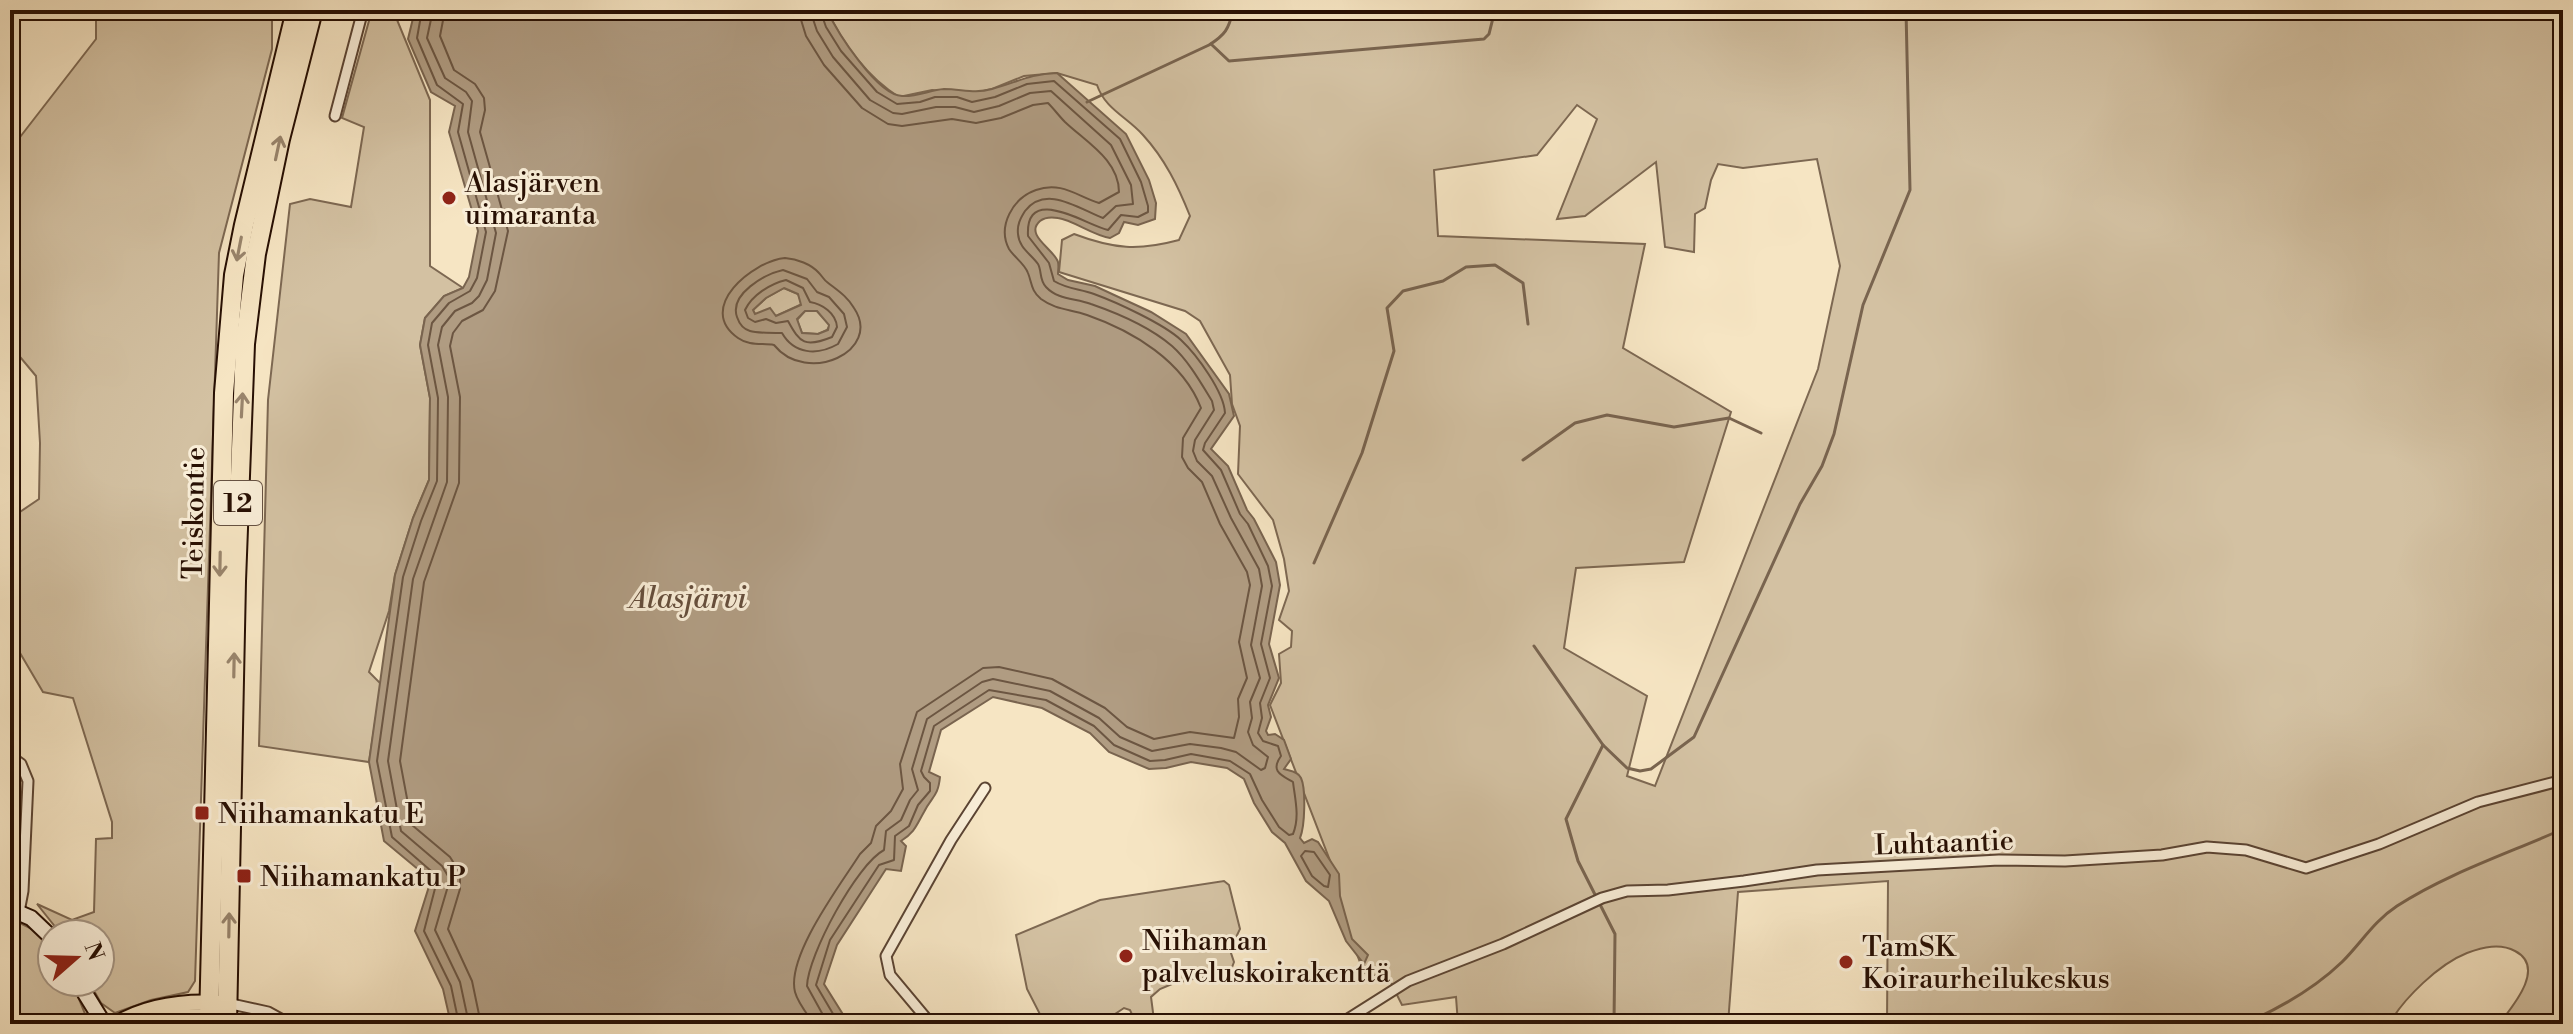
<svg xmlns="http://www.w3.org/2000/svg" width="2573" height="1034" viewBox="0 0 2573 1034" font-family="'Libre Bodoni',serif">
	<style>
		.green { fill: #d3c1a2; stroke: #7d6852; stroke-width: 2; fill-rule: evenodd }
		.water { fill: #b09c82; stroke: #79644f; stroke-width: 2; fill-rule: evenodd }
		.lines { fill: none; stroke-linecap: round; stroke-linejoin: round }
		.shore { stroke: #6c5642; stroke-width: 2 }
		.stream { stroke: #79644f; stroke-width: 3 }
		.street-casing { stroke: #5b4433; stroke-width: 13 }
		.secondary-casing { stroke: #270f03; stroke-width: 18 }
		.primary-casing { stroke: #270f03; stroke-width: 18 }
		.highway-casing { stroke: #270f03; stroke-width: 22 }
		.street { stroke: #f9eed8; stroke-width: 9 }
		.secondary { stroke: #f9eed8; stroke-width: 14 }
		.primary { stroke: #f6e5c3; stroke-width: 14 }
		.highway { stroke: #f6e5c3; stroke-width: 18 }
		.oneway { stroke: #99856d }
		.poi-dot { fill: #8f2418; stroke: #f9eed8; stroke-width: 3 }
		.labels { text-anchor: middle; stroke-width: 6; stroke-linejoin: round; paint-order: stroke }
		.shield { fill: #f9eed8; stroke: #665243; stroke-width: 2 }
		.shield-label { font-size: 26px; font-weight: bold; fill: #270f03 }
		.poi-label { font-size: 28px; fill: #270f03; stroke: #f9eed8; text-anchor: start }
		.street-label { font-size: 28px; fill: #270f03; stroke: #f9eed8 }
		.water-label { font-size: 30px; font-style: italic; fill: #654e3c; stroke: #f9eed8 }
	</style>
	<rect width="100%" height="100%" fill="#f6e5c3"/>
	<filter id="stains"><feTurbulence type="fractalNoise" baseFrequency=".0025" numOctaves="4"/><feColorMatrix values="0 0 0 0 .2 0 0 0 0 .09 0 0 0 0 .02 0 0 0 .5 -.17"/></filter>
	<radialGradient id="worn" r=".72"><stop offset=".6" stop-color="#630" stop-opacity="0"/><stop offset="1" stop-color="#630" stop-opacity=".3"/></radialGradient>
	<!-- green -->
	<g class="green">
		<polygon points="96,10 272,10 272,49 219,253 195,981 188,992 151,1000 115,1013 101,1003 89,982 100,982 100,934 61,934 37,904 72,920 94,912 96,839 112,838 112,822 73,698 43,692 10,636 10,512 14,516 39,499 40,443 36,376 10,345 10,150 96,39"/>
		<polygon points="372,10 393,10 430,100 430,266 463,288 444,296 425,318 420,345 430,398 429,480 413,518 395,575 389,611 369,672 381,684 369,762 259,746 268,400 290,204 310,199 351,207 364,127 342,118"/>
		<path d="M827,10H2563V1024H2499C2514,1005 2546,967 2515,951C2500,943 2483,947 2467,953C2439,964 2404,998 2389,1024H1887L1888,881L1738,892L1728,1024H1458L1456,997L1402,1005L1389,979L1364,973L1334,893L1339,884L1270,705L1281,683L1279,654L1291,647L1292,631L1279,620L1289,591L1284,559L1273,520L1238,474L1240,426L1232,404L1230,375L1200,321L1185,311L1059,272L1062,240L1074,234C1114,249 1138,251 1179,240L1190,216C1178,186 1165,159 1143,135C1127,117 1105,109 1097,85L1057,73L1024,76L992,89L970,94L932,90L899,97C868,78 842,43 827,10ZM1577,105L1597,119L1557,219L1585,216L1656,162L1665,247L1694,252L1695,214L1705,208L1711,180L1718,164L1743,168L1817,159L1840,266L1818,369L1655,786L1627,776L1647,696L1564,648L1576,568L1684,562L1731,412L1623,348L1645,244L1438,236L1434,170L1537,155Z"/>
		<polygon points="784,288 798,294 802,304 776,316 755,315 753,310 766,298"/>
		<polygon points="805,311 817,311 830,325 827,330 818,334 802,333 797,320"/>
		<polygon points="1224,881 1229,885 1240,929 1230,950 1234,962 1231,970 1172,984 1160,989 1151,997 1154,1020 1148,1023 1135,1021 1130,1010 1124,1008 1100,1024 1045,1024 1027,989 1016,935 1100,900"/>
		<polygon points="10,918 32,929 52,948 52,982 72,982 86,1016 80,1024 10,1024"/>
	</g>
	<!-- water -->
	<path class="water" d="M415,10H827C837,32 877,95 902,96C917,97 930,90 944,89C962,89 974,94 992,89C1018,82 1029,74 1057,73L1126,134L1149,180L1156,203L1155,219L1138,225L1124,222L1119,233L1110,238C1092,235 1073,220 1058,218C1052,217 1045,217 1040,221C1024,235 1054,249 1058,262C1059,266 1058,270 1058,274L1068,280L1095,286L1112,294L1151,312L1186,334L1229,394L1234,416L1211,449L1228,466L1247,510L1254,519L1276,562L1280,585L1269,644L1279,678L1268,705L1271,717L1266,731L1268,735L1275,734L1284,740L1291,759L1284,769C1289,771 1298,771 1301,778C1306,789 1305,826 1300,838L1304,843L1312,839L1318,842L1339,874L1340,896L1352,939L1368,955L1364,964L1346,941L1329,901L1306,881L1285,843L1272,832L1254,803L1244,779L1227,768L1191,762L1166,768L1149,769L1109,752L1090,733L1042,708L993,697L941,730L929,772L940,777C938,797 932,796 924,812C916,826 915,832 901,841L906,846L901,871L886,869L837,945L824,984L849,1024H451L443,989L415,931L431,880L384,841L369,762L395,575L413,518L429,480L430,398L420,345L425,318L444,296L463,288L469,277L478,231L449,132L455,106L431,92L408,39ZM784,288L798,294L801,305L776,316L770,308L755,314L753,310L766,298ZM817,311L829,325L828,330L818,334L802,333L797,319L805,311Z"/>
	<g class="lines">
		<!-- shore -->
		<g class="shore">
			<polyline points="422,10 417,38 437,85 463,104 458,132 486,232 477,278 470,291 449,303 432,323 428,345 438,398 437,481 421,521 403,577 377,761 392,837 438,877 424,931 451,986 459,1024"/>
			<polyline points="433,10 427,38 445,78 466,92 472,101 468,132 496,233 487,280 479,296 472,303 455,311 442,327 438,345 448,397 447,482 413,579 388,761 401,831 442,866 448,876 448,886 435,930 460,982 469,1024"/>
			<polyline points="445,10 440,36 454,70 475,84 484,98 485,110 480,132 508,231 495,291 483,310 462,321 453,333 450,346 460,397 459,483 424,582 400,761 412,825 450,857 460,873 460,889 448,929 472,981 481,1024"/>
			<path d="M798,10L806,36L824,65L862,108L888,124L902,126L952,119L976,123L1001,118L1033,105L1048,103C1054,109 1059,116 1065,122C1086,142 1119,160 1119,192L1099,203C1077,196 1061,181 1036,190C1013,198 997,226 1009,249C1014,257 1025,264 1028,273C1032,283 1031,291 1041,299C1056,310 1070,309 1087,315C1133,331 1183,361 1201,408L1183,438L1182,457L1188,468L1202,482L1220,524L1247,572L1250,585L1239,642L1247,678L1238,699L1239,717L1234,738L1190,732L1154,739L1127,727L1105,708L1052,679L999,667L983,668L917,712L900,764L903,789L891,811L876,826L871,843L860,854C841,884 786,956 795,992C798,1003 807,1014 814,1024"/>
			<path d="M810,10L817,31L833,57L870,100L893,113L902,114L936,107H955L974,112L999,106L1030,93L1051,91L1111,145L1131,185L1133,204L1116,206L1103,218C1079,209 1046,184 1025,211C1020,219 1017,225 1018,234C1019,248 1031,254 1038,264C1042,271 1039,280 1046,287C1058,300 1075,298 1091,304C1117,313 1151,328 1172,346C1188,360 1201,383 1212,401L1214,410L1195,440L1193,451L1197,461L1212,476L1231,518L1259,569L1262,586L1251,645L1260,678L1250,702L1252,718L1248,732L1253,745L1268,757L1265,768L1261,770L1236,752L1221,748L1190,744L1152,751L1120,737L1099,718L1050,691L993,679L982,682L927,719L912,769L918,790L910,800L901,820L886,831L884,850C857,864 808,955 807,986L828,1024"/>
			<path d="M820,10L826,27L841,51L877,92L897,104L920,102L935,97H957L972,102L995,97L1027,84L1054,81L1120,139L1141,182L1148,206V212L1138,217L1121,215L1108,230C1086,225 1025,183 1028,236L1049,263L1054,281C1067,289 1080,289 1094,294C1116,302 1164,324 1181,340C1197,355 1224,392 1225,413L1205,443L1203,450L1221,470L1240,514L1248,524L1268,566L1272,586L1261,644L1270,678L1260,703L1262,718L1258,733L1263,741L1278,746L1281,756C1270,771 1281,775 1293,782C1295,799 1300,817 1293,834L1289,835L1279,827L1262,800L1250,774L1230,761L1191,754L1165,760L1150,761L1114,745L1094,726L1046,700L989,690L934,726L921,771L924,777L930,783V791L918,805L909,826L895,836L894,860L879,865L830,940L816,985L839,1024"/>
			<path d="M785,258C797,259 811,264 819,273C822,276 824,280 827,282C837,290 847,296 854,308C883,351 807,386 774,345C762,343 749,346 738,338C695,308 753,261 785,258Z"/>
			<path d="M783,270L807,279L817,292L829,297L844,314L847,327L838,344C817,356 794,354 782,333C774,333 756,333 750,331C743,329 739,323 737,317C729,294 765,274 783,270Z"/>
			<path d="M786,280L803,288L810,302C822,304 836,313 837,327L832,337C805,348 800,343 788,321L776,323L766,319L755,322L748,318L745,310C752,295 770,284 786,280Z"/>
			<polygon points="1305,851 1314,852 1330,875 1328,887 1324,886 1312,876 1301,856"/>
		</g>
		<!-- stream -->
		<g class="stream">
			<polyline points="1211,44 1229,61 1484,39 1489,34 1495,10"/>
			<path d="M1087,102L1209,45C1225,35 1229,29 1233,10"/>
			<polyline points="1523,460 1575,423 1607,415 1674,427 1729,418 1761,433"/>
			<polyline points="1314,563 1362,453 1394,351 1387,308 1403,291 1443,281 1466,267 1495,265 1523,283 1528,324"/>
			<polyline points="1534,646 1603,745 1627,768 1640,771 1651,769 1694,737 1800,504 1822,466 1834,434 1863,305 1910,190 1906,10"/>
			<polyline points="1603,745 1566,819 1578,861 1615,934 1614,1024"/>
			<path d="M2244,1024C2278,1009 2315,988 2342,962C2361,943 2374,921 2397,906C2446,874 2509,853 2563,829"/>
		</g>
		<!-- street casing -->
		<g class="street-casing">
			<g id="street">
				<polyline points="335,116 363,10"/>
				<polyline points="10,756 21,764 28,781 23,891 19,912"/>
				<polyline points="227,1003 268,1012 290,1024"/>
				<polyline points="931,1024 890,975 886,956 951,840 985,788"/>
				<polyline points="1340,1024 1408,981 1503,944 1602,898 1627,891 1668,890 1744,881 1817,870 1999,860 2065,861 2162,855 2207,847 2246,850 2306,868 2379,844 2478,802 2563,780"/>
			</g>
		</g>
		<!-- secondary casing -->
		<g class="secondary-casing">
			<g id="secondary">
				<polyline points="10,909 31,918 52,938"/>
				<polyline points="78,982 104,1024"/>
			</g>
		</g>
		<!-- primary casing -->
		<g class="primary-casing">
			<g id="primary">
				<polyline points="159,1017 218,1016"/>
				<path d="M116,1024C148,1005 183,1001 219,1003"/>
			</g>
		</g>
		<!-- highway casing -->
		<g class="highway-casing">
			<g id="highway">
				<polyline points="153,1017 172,1024"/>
				<polyline points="209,1024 224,393 234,275 244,225 296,10"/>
				<polyline points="227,1024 236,581 245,344 256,254 280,139 313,10"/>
			</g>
		</g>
		<!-- street -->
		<use href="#street" class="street"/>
		<!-- secondary -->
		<use href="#secondary" class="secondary"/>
		<!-- primary -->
		<use href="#primary" class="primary"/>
		<!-- highway -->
		<use href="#highway" class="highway"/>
	</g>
	<!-- one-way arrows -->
	<defs><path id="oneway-shaft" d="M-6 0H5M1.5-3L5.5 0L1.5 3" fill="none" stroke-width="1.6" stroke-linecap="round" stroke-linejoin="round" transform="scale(2)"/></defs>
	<g class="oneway">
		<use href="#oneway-shaft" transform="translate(278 148) rotate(-78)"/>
		<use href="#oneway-shaft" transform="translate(239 249) rotate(101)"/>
		<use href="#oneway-shaft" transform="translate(242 405) rotate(-87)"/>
		<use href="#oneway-shaft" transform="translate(220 564) rotate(91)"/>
		<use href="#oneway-shaft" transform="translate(234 665) rotate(-89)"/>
		<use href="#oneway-shaft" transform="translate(229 925) rotate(-89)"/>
	</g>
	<!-- markers -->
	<g class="poi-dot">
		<circle cx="449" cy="198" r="8"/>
		<rect x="194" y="805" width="16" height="16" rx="4"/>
		<rect x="236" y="868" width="16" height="16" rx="4"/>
		<circle cx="1126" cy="956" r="8"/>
		<circle cx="1846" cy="962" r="8"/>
	</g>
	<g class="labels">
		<!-- shield labels -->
		<rect class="shield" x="214" y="481" width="48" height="44" rx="6"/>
		<g class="shield-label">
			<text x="238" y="512">12</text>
		</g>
		<!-- poi labels -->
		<g class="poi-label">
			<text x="465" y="192">Alasjärven<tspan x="465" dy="32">uimaranta</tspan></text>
			<text x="218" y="823">Niihamankatu E</text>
			<text x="260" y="886">Niihamankatu P</text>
			<text x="1142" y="950">Niihaman<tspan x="1142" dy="32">palveluskoirakenttä</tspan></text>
			<text x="1862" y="956">TamSK<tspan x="1862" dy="32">Koiraurheilukeskus</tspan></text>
		</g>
		<!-- street labels -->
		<g class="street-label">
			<text transform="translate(193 513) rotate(-89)" y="10">Teiskontie</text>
			<text transform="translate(1944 842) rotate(-2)" y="10">Luhtaantie</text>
		</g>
		<!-- water labels -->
		<g class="water-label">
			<text x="688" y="608">Alasjärvi</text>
		</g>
	</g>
	<!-- margin -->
	<rect width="2573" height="1034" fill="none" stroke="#f6e5c3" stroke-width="40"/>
	<rect x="12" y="12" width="2549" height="1010" fill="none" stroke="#270f03" stroke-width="4"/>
	<rect x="20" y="20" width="2533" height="994" fill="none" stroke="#270f03" stroke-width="2"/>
	<!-- north arrow -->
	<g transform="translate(76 958) rotate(70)"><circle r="38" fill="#f9eed8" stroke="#a59583" stroke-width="2"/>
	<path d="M0-6L14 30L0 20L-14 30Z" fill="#8f2418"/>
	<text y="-12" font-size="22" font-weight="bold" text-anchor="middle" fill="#270f03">N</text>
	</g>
	<rect width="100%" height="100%" filter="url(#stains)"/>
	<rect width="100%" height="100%" fill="url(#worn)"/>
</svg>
